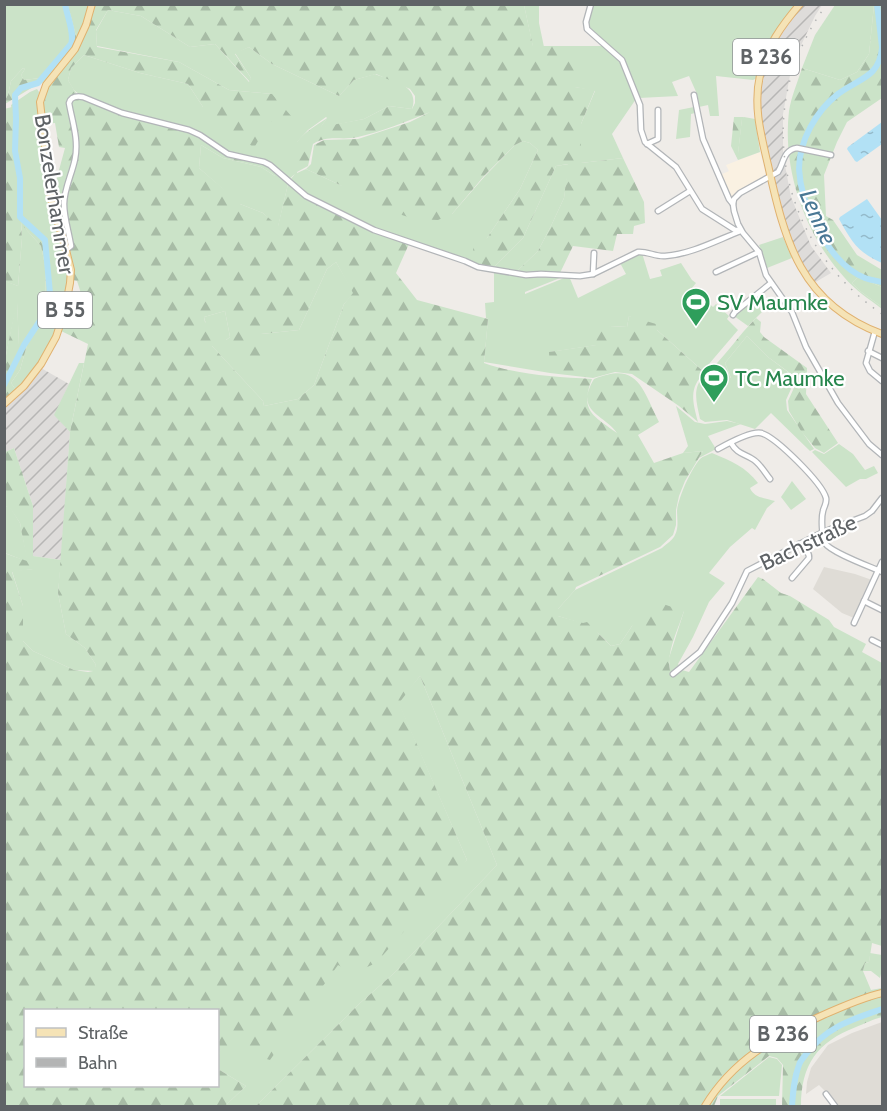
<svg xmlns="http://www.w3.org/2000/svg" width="887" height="1111" viewBox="0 0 887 1111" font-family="Cabin,sans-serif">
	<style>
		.commercial { fill: #faf1e2 }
		.industrial { fill: url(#industrial-furrows) }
		.education { fill: #dfdcd6 }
		.grass { fill: #cbe3c8 }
		.forest { fill: url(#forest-firs); fill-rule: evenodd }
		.water { fill: url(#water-ripples) }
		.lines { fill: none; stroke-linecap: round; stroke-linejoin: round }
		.river { stroke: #b2e1f5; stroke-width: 6 }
		.minor-casing { stroke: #b2b5b8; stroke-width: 7 }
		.major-casing { stroke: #e0b16f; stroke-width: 8 }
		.minor { stroke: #fff; stroke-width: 4.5 }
		.major { stroke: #f5e3b6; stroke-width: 6 }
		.rail { stroke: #b3b4b4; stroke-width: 1.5; stroke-dasharray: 1.5 8; stroke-linecap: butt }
		.labels { text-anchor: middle; stroke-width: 4.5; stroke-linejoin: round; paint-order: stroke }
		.shield { fill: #fff; stroke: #8f9294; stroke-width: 1.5 }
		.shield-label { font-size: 21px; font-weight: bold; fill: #5f6366 }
		.street-label { font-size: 22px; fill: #5f6366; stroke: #fff }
		.leisure-label { font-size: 22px; fill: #27864d; stroke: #fff; text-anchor: start }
		.water-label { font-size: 24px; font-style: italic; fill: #497895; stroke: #fff }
	</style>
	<defs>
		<pattern id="industrial-furrows" width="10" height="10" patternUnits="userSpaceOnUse" patternTransform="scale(1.5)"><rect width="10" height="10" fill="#dedcda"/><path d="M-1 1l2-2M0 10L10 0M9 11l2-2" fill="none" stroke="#b7b6b5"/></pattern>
		<pattern id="forest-firs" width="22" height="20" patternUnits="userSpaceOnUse" patternTransform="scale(1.5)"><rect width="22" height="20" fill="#cbe3c8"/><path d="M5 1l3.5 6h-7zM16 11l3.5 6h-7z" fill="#a8bca6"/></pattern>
		<pattern id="water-ripples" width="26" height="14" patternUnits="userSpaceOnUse" patternTransform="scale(1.5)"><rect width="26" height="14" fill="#b2e1f5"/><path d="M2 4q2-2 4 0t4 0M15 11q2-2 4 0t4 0" fill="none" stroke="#94baca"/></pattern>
	</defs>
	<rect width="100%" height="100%" fill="#efece8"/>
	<!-- commercial -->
	<polygon class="commercial" points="760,152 766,174 755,182 737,191 732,197 729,195 720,175 729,171 726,165"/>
	<!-- industrial -->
	<g class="industrial">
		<polygon points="802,5 822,5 815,16 792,64 783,114 783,155 791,197 811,246 831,273 814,283 807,274 786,231 761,128 759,99 763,70 777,36"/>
		<polygon points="41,368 69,384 55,415 70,432 61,560 33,556 33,506 14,448 5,452 5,407 23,390"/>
	</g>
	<!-- education -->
	<g class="education">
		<polygon points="824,567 855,574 872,580 854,618 842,613 813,589"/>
		<polygon points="882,1022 882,1106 836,1106 825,1091 819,1085 806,1094 807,1082 811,1068 828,1045 852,1033"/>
	</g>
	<!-- grass -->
	<g class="grass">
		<polygon points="5,5 64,5 71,40 40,78 24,80 21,75 25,69 23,68 11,81 8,95 5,100"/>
		<polygon points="68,5 90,5 86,19 77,40"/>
		<polygon points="524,5 539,5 539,23 544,47 533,47"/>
		<polygon points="592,5 797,5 780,25 762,59 757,78 753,80 716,76 719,116 710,116 708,105 699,107 697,94 689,76 672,82 678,96 639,98 623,59 587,27 588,17"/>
		<polygon points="835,5 874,5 869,54 857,72 840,80 802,68 815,35"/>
		<path d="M108,10L141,16L190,47L215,44L249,82L251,78L235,53L249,47L272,64L339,96L354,80L375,74C393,81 420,85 412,109L389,106L364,119L320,128L327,118L326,117L308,130L297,142V173L306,169L340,185L452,214L485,176L515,145L523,141L530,143L538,150L520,189L487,238L477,266L381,232L311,199L289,181L295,174L288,180L276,170L228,154L121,112L83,95C74,93 72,87 68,80L71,68L84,55L140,73L188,84L203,107L272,94L229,90L179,62L97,46L96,31Z"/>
		<polygon points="575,46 605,46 620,59 636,99 612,134 623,158 581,163 581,124 595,91 575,87"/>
		<path d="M37,89L39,92L38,104L43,148V161C48,185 55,209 61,233C64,246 69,261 68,274C68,314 45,363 16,390L11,383L20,370L27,345L53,304L49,261L50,242L24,227L41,246L45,265L46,307L38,321L19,346L17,303L6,355L5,356V281L18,286L22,238L17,152L11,105L30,92Z"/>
		<polygon points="694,107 695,113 691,114 690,137 676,139 679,110"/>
		<polygon points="744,117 755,119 760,152 738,160 733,150 738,153 742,118"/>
		<polygon points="201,145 223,158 261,167 275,176 278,175 288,184 278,227 263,213 240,204 199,168"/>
		<polygon points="569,164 564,198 551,226 538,251 515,273 492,269 523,238 556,166"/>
		<polygon points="783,237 792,258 767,268 762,252 759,245"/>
		<polygon points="642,253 650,279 662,276 660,270 681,263 692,280 696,283 692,288 713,307 716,304 729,316 727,319 738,330 703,371 657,330 629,316 627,327 610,326 597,345 550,352 550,373 484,362 488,319 486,318 485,303 494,302 494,271 565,276 525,292 525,294 569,276 578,298 626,274 619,261"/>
		<polygon points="336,262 354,293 344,304 314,385 298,399 264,406 263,401 212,346 204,317 225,311 230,337 226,340 261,375 261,334 299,330 327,269"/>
		<polygon points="858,277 882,287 882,307 860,291 852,283"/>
		<polygon points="759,295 768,306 748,326 734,316"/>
		<path d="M747,336L768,357L796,378L786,400L787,410L814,449L810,451L771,413L755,429L727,420L705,422L700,419C697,403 691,388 705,375L731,378L725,363Z"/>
		<polygon points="79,363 84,363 70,432 54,415"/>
		<polygon points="676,406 695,422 705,424 727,421 741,424 708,436 716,449 699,458 703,451 683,453 688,446"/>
		<polygon points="839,444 853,454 865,470 874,466 878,473 866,479 860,479 846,487 812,452 815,450 824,454"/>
		<path d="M712,453C731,461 746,467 758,483L750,488C754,498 765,498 775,501L767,508L755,530L752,528L730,547L709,573L725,583L709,602L693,637L678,664L680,667L670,674L669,658L684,611L632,626L620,644L611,646C594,626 581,623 558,616V609L575,590L662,548C666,544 673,540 675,535C679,527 677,519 677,511C678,498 691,469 700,459C703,456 708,455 712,453Z"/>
		<polygon points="792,481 806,499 791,510 781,497"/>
		<polygon points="4,506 10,507 20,523 28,562 5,553"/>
		<polygon points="33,556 61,560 58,593 66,634 85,648 96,665 94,671 74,670 33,651 23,641 23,606 12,571 33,569"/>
		<polygon points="420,676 497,865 393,974 359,1004 256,1106 225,1106 246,1086 218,1069 218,1057 222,1046 338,964 467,860 398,702"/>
		<polygon points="870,953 882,955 882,970 880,978 871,971 863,971 865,963 869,962"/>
		<polygon points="769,1057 777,1059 782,1065 779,1096 720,1096"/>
		<rect x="720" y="1099" width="56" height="7"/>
	</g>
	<!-- forest -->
	<g class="forest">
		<path d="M451,4L453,6L455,4L524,5L533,46H575V87L595,90L581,124V163L623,158L644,202L645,223L634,226L633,234H617L613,251L573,246L560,273L527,274L515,273L538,251L551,226L564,198L568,164L556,166L523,238L492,269L477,266L472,256L474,245L487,238L520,189L538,150L530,143L523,141L515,145L484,176L452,214L438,220L414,219L375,206L340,185L306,169L311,164L314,145L324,140L358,139L410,122L430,112C408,121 381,132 358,137C340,141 329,134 313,144L308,166L297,172C296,168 293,163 292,158C290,140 314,127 327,118L321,127L364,119L389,106L412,109L415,103V96L410,89L376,74L354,80L339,96L272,64L249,47L235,54L251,78L250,82L215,44L190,47L141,16L108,10L96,30L97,47L179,62L229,90L272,94L292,117L269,122L254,148L203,107L188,84L140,73L84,55L71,68L68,80L79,98L121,115L189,130L228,155L265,163L309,199L409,244L396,273L417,300L488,319L484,363C518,375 555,377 592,379C579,411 594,416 617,433C604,414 574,412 594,379C638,361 642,388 659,422L638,435L654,463L683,453L703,451L685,481L679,496L676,510V525L673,535L660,547L576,587L575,590L558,609V616L583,623L587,622L611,646L620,644L632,626L660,603L684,611C678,630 663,658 672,676L682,670L689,672L758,577L763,579L781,593L790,596L829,620L834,627L866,644L862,652L882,663V946L872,943L869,962L865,963L863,971L871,990L882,988V1017C873,1019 864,1024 856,1027C817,1042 801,1065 801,1106H782L783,1065L777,1058L769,1056L718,1096L714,1106H256L359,1004L393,974L497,865L420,676L399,703L467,860L376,963L354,973L338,965L270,1060L223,1046L218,1057V1010H26V1086H218V1069L246,1086L225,1106H5L4,553L27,561L20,523L10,508L5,506V452L14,448L33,506V569L12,572L23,606V641L33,651L74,670L88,672L93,671L96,665L85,648L66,634L58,593L70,432L88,344L61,331L63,324L67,327C87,314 84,301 77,281L72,280L56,209L53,192L65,148L59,147L55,123L45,124L43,100L47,88L66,64L94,5ZM201,145L223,158L261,167L275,176H278L288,184L278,226L263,213L240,204L242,194L226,191L199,168ZM336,262L353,293L344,304L314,385L298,399L264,406L263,401L212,346L219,331L205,322L204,317L225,311L230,337L225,341L255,376H261V334L299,330L327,269Z"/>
		<polygon points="64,5 68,5 77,40 66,58 44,82 33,87 5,104 5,100 8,95 11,81 23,68 25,69 21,75 24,80 40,78 71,40"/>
		<path d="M874,5H882V98L847,122L837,142L824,175L826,216L833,220L857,255L882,270V287L858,277L852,283L860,291L882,307V309C869,299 855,290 844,277C805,234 782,170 789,111C791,97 798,81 802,68L840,80L857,72L869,54Z"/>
		<polygon points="12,107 17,152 22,179 21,224 22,238 18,286 4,281 4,109"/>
		<polygon points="734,117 744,117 742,119 738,154 733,150 731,146"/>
		<polygon points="23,226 34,227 51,242 49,261 53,304 27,345 20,370 11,383 16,390 5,400 5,356 6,355 17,299 19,345 38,321 46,307 45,265 41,246"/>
		<path d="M629,316L656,324L657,330L705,373C688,387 693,403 698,422L679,406L632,374L615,372L593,378L550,373L549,352L596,345L597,329L610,326L627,327Z"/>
		<path d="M756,318L761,322L760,332L764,337L807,368L806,394L838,443L824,453L815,448L801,431L789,411L788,401L798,379L768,357L747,336L725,363L731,379L705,375C724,358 738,336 756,318Z"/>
	</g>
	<!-- water -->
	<g class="water">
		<polygon points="882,122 882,144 857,162 855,161 847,149 848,147"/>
		<path d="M867,199L882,220V263C857,252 852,242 839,219L840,217Z"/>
	</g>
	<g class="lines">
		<!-- river -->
		<g class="river">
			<polyline points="877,4 882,47"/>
			<path d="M882,48C879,78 859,78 838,94C816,111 799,141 799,169C800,188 807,209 816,226C827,246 842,269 865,278C870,280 877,281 882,282"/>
			<path d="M4,385L24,345L51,304L45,240L20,217V178L15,151L16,119L15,95L21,88L38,83L71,44C75,34 67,16 65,4"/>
			<path d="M792,1106C793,1092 794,1078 799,1065C800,1061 804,1057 807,1053C828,1026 851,1020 882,1009"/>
		</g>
		<!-- minor casing -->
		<g class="minor-casing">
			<g id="minor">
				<polyline points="591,4 586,22 587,29 622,60 640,105 641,130 645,142 676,167 702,209 735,230 739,230"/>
				<polyline points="694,95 703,139 729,199 733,204"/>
				<polyline points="647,144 658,139 658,110"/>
				<path d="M831,155L797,148C783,150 784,163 778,172L740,193L734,199L733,204L734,211L738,224L743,233L759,252L766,275L792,312L806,347L838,403L869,444L882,455"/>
				<polyline points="658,211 690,191"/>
				<path d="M66,250L71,246C69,232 64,218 64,204C64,189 72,174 75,159C79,139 72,121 69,103C71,96 77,96 83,97L122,113L189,130L200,135L228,154L264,162L270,165L306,196L374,230L465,261L478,267L526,275L541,274L580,276L593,274L638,252C647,251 656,257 665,256C692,254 717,240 741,231"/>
				<polyline points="716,272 759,252"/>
				<polyline points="593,274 594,253"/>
				<polyline points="733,315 735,312 771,283"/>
				<polyline points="875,331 866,363 870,371 882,381"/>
				<polyline points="868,351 882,358"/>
				<path d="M731,443C738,455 744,453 754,460C761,465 765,473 770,479"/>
				<path d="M718,449C727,444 751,431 761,433C776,437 822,483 826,498C827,504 824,506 823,511C821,518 822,538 825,543C830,552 871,567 882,572"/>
				<path d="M792,578L809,558C810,552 803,548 799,544"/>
				<polyline points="864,601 882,610"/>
				<polyline points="854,623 882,562"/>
				<polyline points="872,640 882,645"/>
				<polyline points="673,674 700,652 732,603 747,571 823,532 865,516 872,511 882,498"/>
				<polyline points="826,1094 835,1106"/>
			</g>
		</g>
		<!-- major casing -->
		<g class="major-casing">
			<g id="major">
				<path d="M800,4C782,25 766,47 760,75C753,106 761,135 768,165C785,242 801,304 882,334"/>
				<polyline points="4,404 24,386 41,364 56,337 65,310 70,283 71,270 66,250 51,199 40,102 46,85 75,49 86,25 92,4"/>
				<path d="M705,1106C733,1060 773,1038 821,1016C841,1007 861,998 882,993"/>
			</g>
		</g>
		<!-- minor -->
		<use href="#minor" class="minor"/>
		<!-- major -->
		<use href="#major" class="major"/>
		<!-- rail -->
		<path class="rail" d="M827,4C750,107 778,243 882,314"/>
	</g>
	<!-- icons -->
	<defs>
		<g id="stadium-pin" transform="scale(1.5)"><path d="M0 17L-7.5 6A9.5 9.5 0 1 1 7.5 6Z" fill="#2e9e5b" stroke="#fff"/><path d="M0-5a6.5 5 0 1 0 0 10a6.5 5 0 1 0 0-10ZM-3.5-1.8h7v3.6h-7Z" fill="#fff"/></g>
	</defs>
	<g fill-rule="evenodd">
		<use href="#stadium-pin" x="696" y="302"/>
		<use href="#stadium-pin" x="714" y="378"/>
	</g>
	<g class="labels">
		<!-- shield labels -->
		<g class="shield">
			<rect x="733" y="39" width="66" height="36" rx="4.5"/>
			<rect x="38" y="292" width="54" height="36" rx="4.5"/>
			<rect x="750" y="1016" width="66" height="36" rx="4.5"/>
		</g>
		<g class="shield-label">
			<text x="766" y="64">B 236</text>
			<text x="65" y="317">B 55</text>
			<text x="783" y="1041">B 236</text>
		</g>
		<!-- street labels -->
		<g class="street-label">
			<text transform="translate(55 194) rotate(81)" y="8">Bonzelerhammer</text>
			<text transform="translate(808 542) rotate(-25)" y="8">Bachstraße</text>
		</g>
		<!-- leisure labels -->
		<g class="leisure-label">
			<text x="717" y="310">SV Maumke</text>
			<text x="735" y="386">TC Maumke</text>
		</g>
		<!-- water labels -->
		<g class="water-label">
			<text transform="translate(818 217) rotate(66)" y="8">Lenne</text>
		</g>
	</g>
	<!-- border -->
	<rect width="887" height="1111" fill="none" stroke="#5f6366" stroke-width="12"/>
	<!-- legend -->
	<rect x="24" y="1009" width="195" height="78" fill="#ffffff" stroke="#bfc1c2" stroke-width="1.5"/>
	<rect x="36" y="1028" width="30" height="9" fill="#f5e3b6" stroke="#bfc1c2" stroke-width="1.5"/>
	<text x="78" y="1039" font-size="18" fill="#5f6366">Straße</text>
	<rect x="36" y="1058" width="30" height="9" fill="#b3b4b4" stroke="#bfc1c2" stroke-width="1.5"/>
	<text x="78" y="1069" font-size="18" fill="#5f6366">Bahn</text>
</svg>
